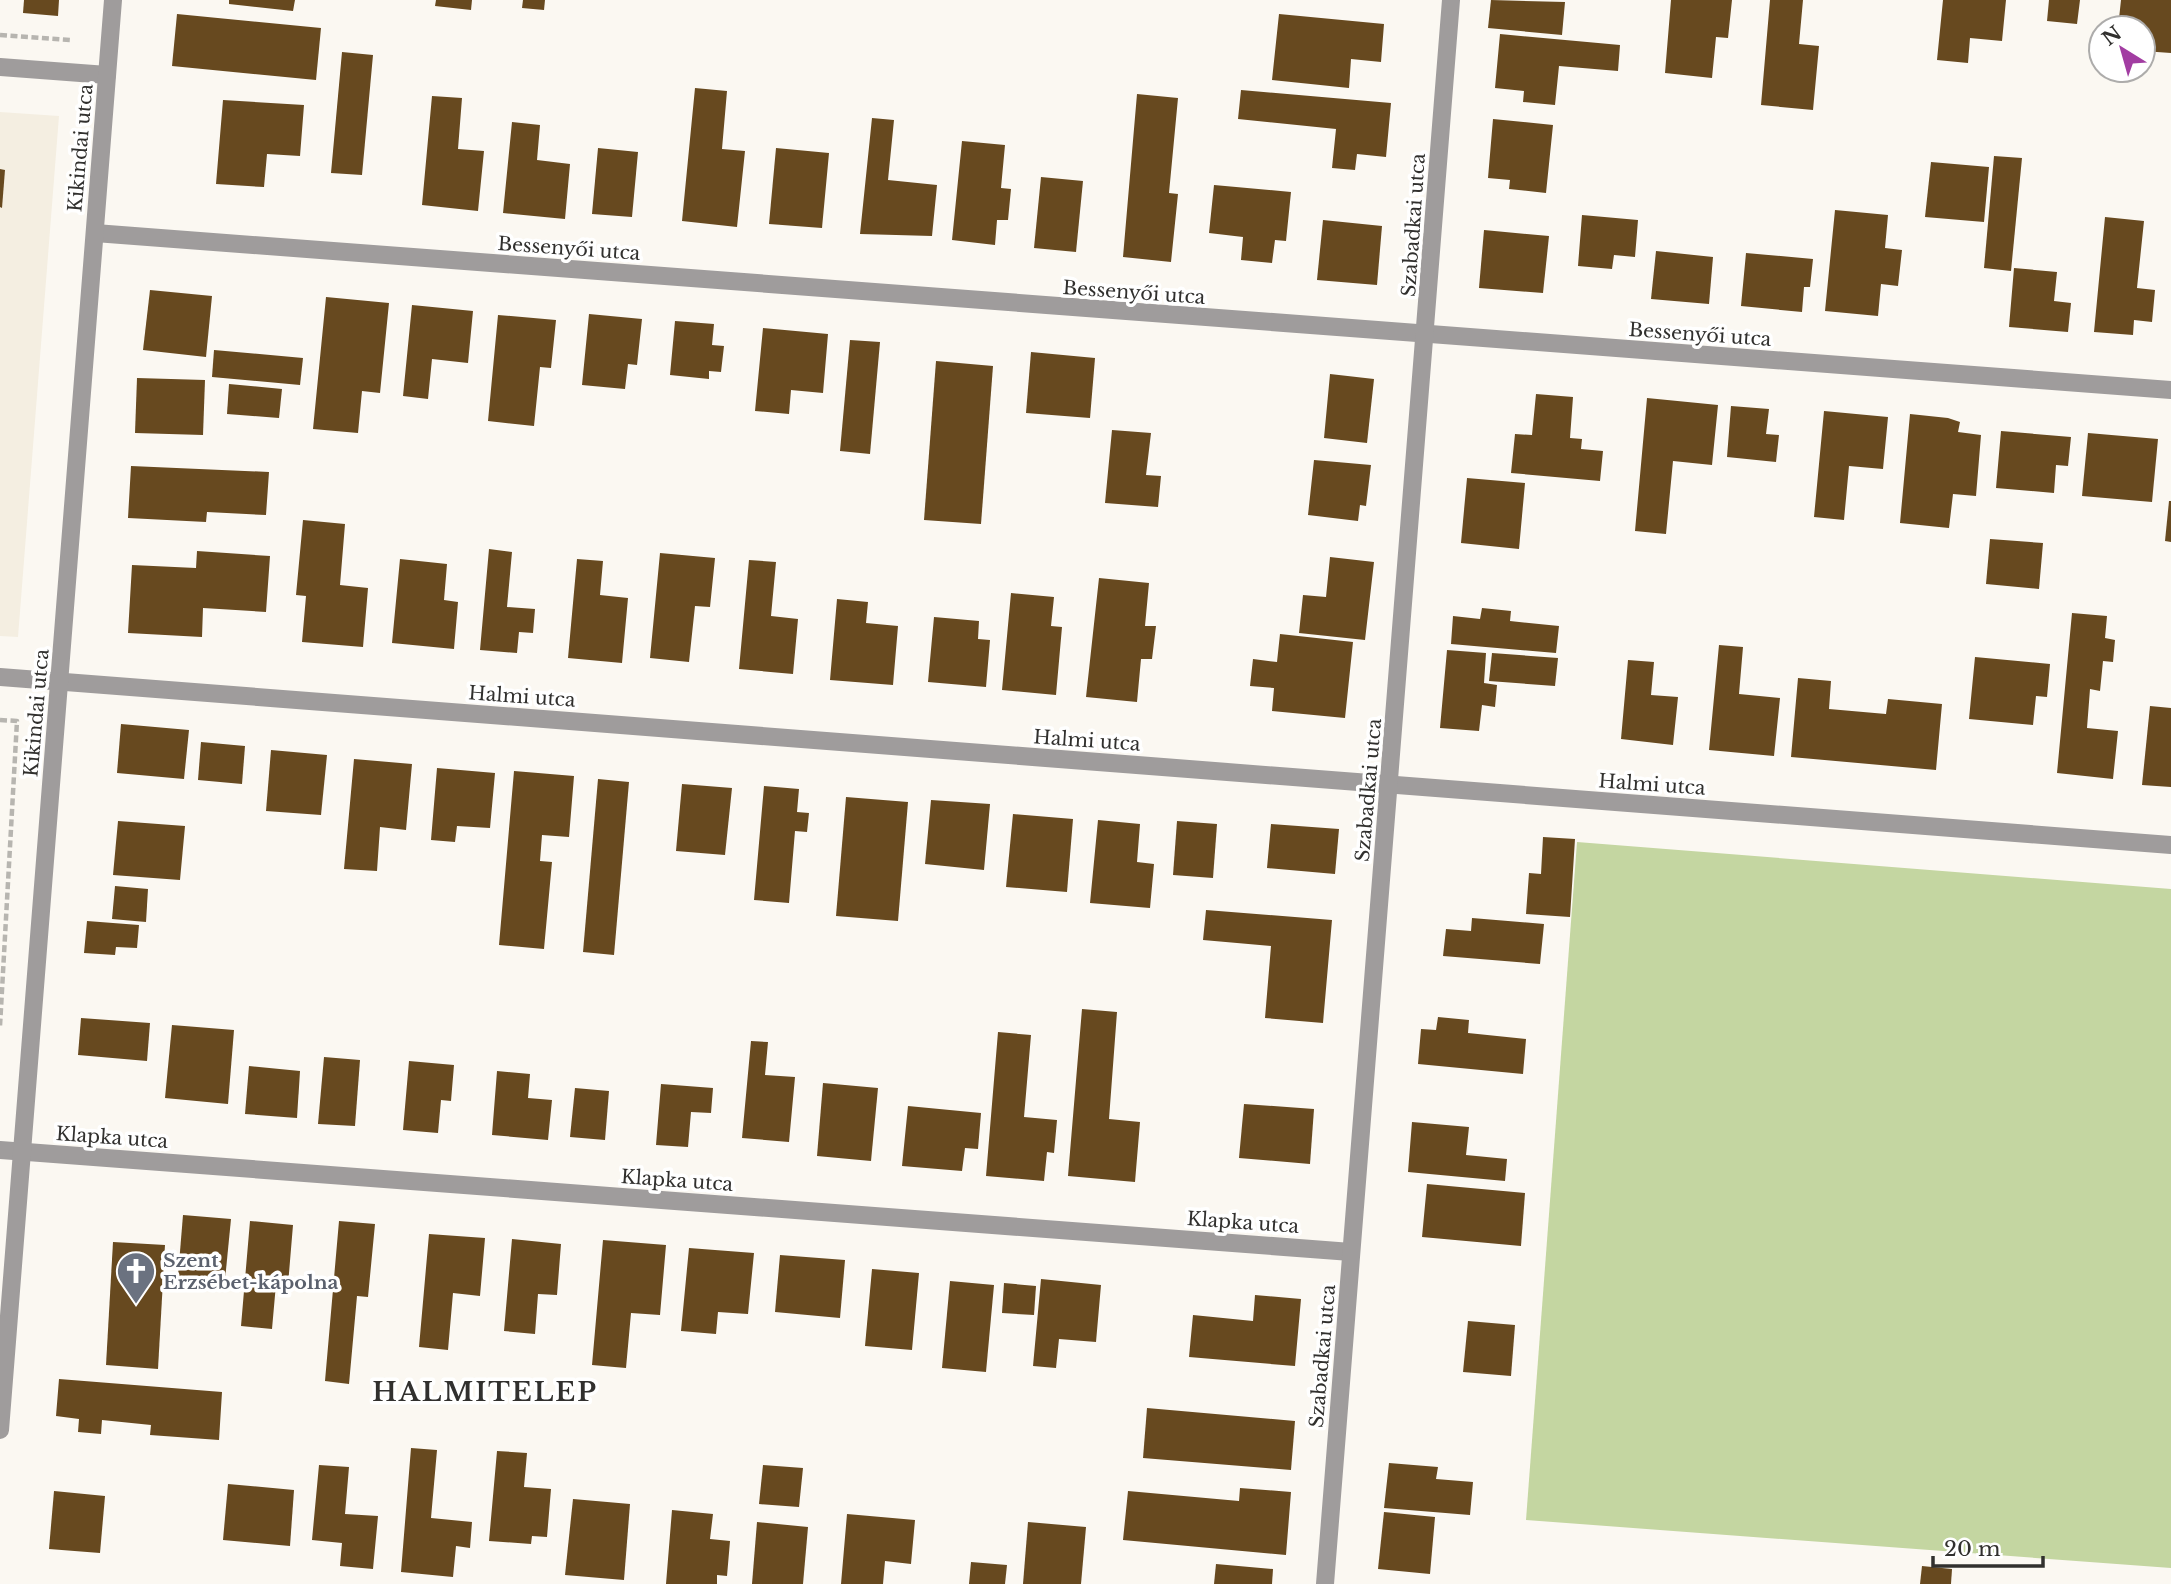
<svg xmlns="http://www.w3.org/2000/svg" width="2171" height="1584" viewBox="0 0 2171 1584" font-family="'Libre Baskerville',serif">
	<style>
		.built { fill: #f4eee1 }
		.green { fill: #c4d6a1 }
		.building { fill: #67491f }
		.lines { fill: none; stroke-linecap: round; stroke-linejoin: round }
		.path { stroke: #b7b5b0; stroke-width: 4.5; stroke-dasharray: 7 3.5; stroke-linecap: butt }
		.minor { stroke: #9f9c9c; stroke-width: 18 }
		.labels { text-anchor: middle; stroke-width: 7; stroke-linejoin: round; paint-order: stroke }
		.street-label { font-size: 19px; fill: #31302e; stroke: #fff }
		.worship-label { font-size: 19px; font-weight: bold; fill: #5b616d; stroke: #fff; text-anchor: start }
		.district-label { font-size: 26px; font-weight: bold; letter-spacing: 2px; fill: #31302e; stroke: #fff }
	</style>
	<rect width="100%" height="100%" fill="#fbf8f2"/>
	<!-- built -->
	<polygon class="built" points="0,112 59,116 18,637 0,636"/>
	<!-- green -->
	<polygon class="green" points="1577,842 2171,889 2171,1568 1526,1520"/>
	<!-- building -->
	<g class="building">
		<polygon points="24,0 59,0 58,16 23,13"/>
		<polygon points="229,0 295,0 293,11 229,4"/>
		<polygon points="436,0 472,0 471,10 435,6"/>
		<polygon points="523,0 545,0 544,10 522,8"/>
		<polygon points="1491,0 1565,2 1562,35 1488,28"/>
		<polygon points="1671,0 1732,0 1728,38 1716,37 1712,78 1665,73"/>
		<polygon points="1770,0 1803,0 1799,44 1819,46 1813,110 1761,105"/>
		<polygon points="1943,0 2006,0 2002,41 1970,38 1968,63 1937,60"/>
		<polygon points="2049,0 2080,0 2077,24 2047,21"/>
		<polygon points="2121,0 2171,0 2171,53 2143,51 2143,28 2118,28"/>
		<polygon points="177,14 321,28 316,80 172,66"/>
		<polygon points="1279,14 1384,24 1381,62 1351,59 1349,88 1272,80"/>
		<polygon points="1500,34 1620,45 1618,71 1559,66 1555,105 1523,102 1524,91 1495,88"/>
		<polygon points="342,52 373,55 362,175 331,173"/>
		<polygon points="695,88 727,91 722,149 745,151 737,227 682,221"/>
		<polygon points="1241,90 1391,103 1386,157 1357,154 1355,170 1332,168 1336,129 1238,119"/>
		<polygon points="1137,94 1178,98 1169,193 1178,194 1171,262 1123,257"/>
		<polygon points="432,96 462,98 458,149 484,151 478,211 422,205"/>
		<polygon points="223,100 304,105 300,156 267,154 264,187 216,184"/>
		<polygon points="872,118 894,120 888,180 937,185 932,236 860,234"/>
		<polygon points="1493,119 1553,125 1546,193 1509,189 1510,180 1488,178"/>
		<polygon points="512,122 540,125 537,160 570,164 565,219 503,213"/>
		<polygon points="962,141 1005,145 1001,188 1011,189 1008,220 997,220 995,245 952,240"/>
		<polygon points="598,148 638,152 632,217 592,214"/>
		<polygon points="776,148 829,153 822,228 769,224"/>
		<polygon points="1994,156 2022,158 2011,271 1984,268"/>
		<polygon points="1931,162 1989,167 1984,222 1925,217"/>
		<polygon points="0,169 5,170 2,208 0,207"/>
		<polygon points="1041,177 1083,181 1076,252 1034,248"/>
		<polygon points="1214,185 1291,192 1286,241 1275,240 1272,263 1241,260 1243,237 1209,233"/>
		<polygon points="1835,210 1888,215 1885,248 1902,250 1898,286 1881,284 1878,316 1825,311"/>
		<polygon points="1582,215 1638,220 1635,257 1614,255 1612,269 1578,266"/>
		<polygon points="2105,217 2144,221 2137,288 2155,290 2152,322 2134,320 2133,335 2094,332"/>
		<polygon points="1323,220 1382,226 1377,285 1317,280"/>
		<polygon points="1484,230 1549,236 1543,293 1479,288"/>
		<polygon points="1656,251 1713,257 1709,304 1651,299"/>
		<polygon points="1746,253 1813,259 1810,287 1804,287 1802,312 1741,306"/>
		<polygon points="2014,268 2057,272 2054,301 2071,303 2068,332 2009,327"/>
		<polygon points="150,290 212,296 206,357 143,350"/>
		<polygon points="326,297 389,303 380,393 362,391 358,433 313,429"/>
		<polygon points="412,305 473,311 468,363 432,359 428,399 403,396"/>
		<polygon points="589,314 642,319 637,365 628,364 625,389 582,385"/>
		<polygon points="498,315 556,320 551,368 540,367 534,426 488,421"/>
		<polygon points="675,321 714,324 712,345 724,346 721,372 709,371 709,379 670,375"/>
		<polygon points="763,328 828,334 823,393 791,390 789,414 755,411"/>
		<polygon points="850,340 880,342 870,454 840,451"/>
		<polygon points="214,350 303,358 300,385 212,377"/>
		<polygon points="1031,352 1095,358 1090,418 1026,413"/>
		<polygon points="936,361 993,366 981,524 924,520"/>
		<polygon points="1330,374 1374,379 1367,443 1324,438"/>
		<polygon points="137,378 205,380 203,435 135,433"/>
		<polygon points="229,384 282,389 279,418 227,414"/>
		<polygon points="1536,394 1573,397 1570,438 1582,439 1581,449 1603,451 1600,481 1511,473 1515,434 1532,435"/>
		<polygon points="1647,398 1718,405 1712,465 1673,461 1666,534 1635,531"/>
		<polygon points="1731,406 1769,409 1766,434 1779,435 1776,462 1727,457"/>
		<polygon points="1824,411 1888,417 1883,469 1849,466 1844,520 1814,517"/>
		<polygon points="1910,414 1948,418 1960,422 1958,432 1981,435 1976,496 1953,494 1949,528 1900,523"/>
		<polygon points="1112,430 1151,433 1146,475 1161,476 1158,507 1105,503"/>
		<polygon points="2001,431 2071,437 2068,466 2056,465 2054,493 1996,488"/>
		<polygon points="2088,433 2158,439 2152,502 2082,496"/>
		<polygon points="1314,460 1371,465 1366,506 1360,505 1358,521 1308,515"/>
		<polygon points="131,466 269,472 266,515 207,512 206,522 128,518"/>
		<polygon points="1467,478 1525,483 1519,549 1461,543"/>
		<polygon points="2169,501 2171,501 2171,542 2165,541"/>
		<polygon points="303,520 345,524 340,585 368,588 363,647 302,642 306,596 296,595"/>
		<polygon points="1990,539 2043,543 2039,589 1986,584"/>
		<polygon points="489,549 512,552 507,607 535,609 533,633 519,632 517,653 480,650"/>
		<polygon points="197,551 270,556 266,612 203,608 202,637 128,633 132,565 196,568"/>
		<polygon points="660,553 715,558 710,607 695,606 689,662 650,658"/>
		<polygon points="1330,557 1374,562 1365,640 1299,633 1303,595 1326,597"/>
		<polygon points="400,559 447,564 444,600 458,602 454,649 392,643"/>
		<polygon points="577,559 603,561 600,595 628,598 622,663 568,658"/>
		<polygon points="749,560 776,562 771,616 798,619 793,674 739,669"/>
		<polygon points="1099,578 1149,583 1145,626 1156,626 1152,659 1141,659 1137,702 1086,697"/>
		<polygon points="1011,593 1054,597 1051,626 1062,627 1056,695 1002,690"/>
		<polygon points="837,599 868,602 866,623 898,626 893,685 830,680"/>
		<polygon points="1482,608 1511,611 1510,621 1559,626 1556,653 1451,644 1453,616 1480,619"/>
		<polygon points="2072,613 2107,616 2105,638 2115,640 2113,662 2103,661 2100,691 2090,689 2087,728 2118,731 2113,779 2057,773"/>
		<polygon points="934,617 979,621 978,639 990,640 986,687 928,682"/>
		<polygon points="1280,634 1353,642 1345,718 1272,711 1274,688 1250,686 1253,659 1277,662"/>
		<polygon points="1719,645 1743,647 1739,694 1780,698 1774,756 1709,750"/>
		<polygon points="1447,650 1486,653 1484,683 1497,685 1495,707 1482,705 1479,731 1440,728"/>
		<polygon points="1492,653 1558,658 1555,686 1489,681"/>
		<polygon points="1975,657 2050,664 2047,697 2036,696 2033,725 1969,719"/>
		<polygon points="1628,660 1654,662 1651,695 1678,697 1673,745 1621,739"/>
		<polygon points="1798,678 1831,681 1829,709 1886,714 1888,699 1942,704 1936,770 1791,757"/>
		<polygon points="2150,706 2171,708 2171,787 2142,785"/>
		<polygon points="121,724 189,730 184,779 117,773"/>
		<polygon points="201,742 245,746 242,784 198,780"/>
		<polygon points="271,750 327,755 321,815 266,811"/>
		<polygon points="354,759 412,764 406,830 380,827 377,871 344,869"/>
		<polygon points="437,768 495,773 490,828 457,826 455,842 431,840"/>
		<polygon points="514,771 574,776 569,837 542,835 540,861 552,862 544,949 499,945"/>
		<polygon points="598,779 629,782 614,955 583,952"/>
		<polygon points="682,784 732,788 725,855 676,851"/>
		<polygon points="764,786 799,789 797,812 809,813 807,832 795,831 789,903 754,900"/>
		<polygon points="846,797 908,802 898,921 836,916"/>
		<polygon points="931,800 990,804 984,870 925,864"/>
		<polygon points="1013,814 1073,819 1067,892 1006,887"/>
		<polygon points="1098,820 1140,824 1137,862 1154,864 1150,908 1090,903"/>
		<polygon points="118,821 185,826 180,880 113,875"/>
		<polygon points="1177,821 1217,824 1213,878 1173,875"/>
		<polygon points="1271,824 1339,829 1335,874 1267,868"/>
		<polygon points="1543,837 1575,839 1570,917 1526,914 1529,873 1541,874"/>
		<polygon points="115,886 148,889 146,922 112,919"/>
		<polygon points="1206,910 1332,920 1323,1023 1265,1018 1271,946 1203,940"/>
		<polygon points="1472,918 1544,924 1540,964 1443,956 1446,929 1471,931"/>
		<polygon points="87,921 139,925 137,948 116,947 115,955 84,953"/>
		<polygon points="1082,1009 1117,1012 1109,1119 1140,1122 1135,1182 1068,1176"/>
		<polygon points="1438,1017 1469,1020 1468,1033 1526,1039 1523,1074 1418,1064 1421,1029 1436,1030"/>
		<polygon points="81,1018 150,1023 147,1061 78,1055"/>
		<polygon points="172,1025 234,1030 228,1104 165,1098"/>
		<polygon points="998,1032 1031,1035 1024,1117 1057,1120 1054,1153 1047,1152 1044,1181 986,1176"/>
		<polygon points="751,1041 768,1042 765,1075 795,1077 789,1142 742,1138"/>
		<polygon points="324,1057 360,1060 355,1126 318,1124"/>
		<polygon points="409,1061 454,1065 451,1101 441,1100 438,1133 403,1130"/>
		<polygon points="249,1066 300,1071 297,1118 245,1114"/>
		<polygon points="497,1071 530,1074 528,1098 552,1100 548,1140 492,1135"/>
		<polygon points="823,1083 878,1088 871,1161 817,1156"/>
		<polygon points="661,1084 713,1088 711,1113 691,1112 688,1147 656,1145"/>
		<polygon points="575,1088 609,1091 605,1140 570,1137"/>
		<polygon points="1244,1104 1314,1109 1310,1164 1239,1158"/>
		<polygon points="908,1106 981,1113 978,1149 965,1148 962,1171 902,1166"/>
		<polygon points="1412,1122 1469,1127 1466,1155 1507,1159 1505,1181 1408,1172"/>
		<polygon points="1427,1184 1525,1193 1521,1246 1422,1237"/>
		<polygon points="183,1215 231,1219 225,1280 178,1276"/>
		<polygon points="250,1221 293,1225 288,1285 276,1284 272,1329 241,1326"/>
		<polygon points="339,1221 375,1224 368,1297 357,1296 349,1384 325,1381"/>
		<polygon points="429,1234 485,1238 480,1296 453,1293 448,1350 419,1347"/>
		<polygon points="512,1239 561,1244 557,1295 538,1294 535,1334 504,1331"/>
		<polygon points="603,1240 666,1245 660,1315 631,1313 626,1368 592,1365"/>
		<polygon points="113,1242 165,1245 158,1369 106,1365"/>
		<polygon points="689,1248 754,1253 748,1314 718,1312 716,1334 681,1331"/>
		<polygon points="780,1255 845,1260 840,1318 775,1312"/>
		<polygon points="872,1269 919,1273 912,1350 865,1346"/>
		<polygon points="1041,1279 1101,1285 1096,1342 1059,1339 1056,1368 1033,1366"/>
		<polygon points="950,1281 994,1285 986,1372 942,1368"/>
		<polygon points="1004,1283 1036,1286 1034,1315 1002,1313"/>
		<polygon points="1255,1295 1301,1299 1295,1366 1189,1357 1193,1315 1253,1321"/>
		<polygon points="1468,1321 1515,1325 1511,1376 1463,1372"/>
		<polygon points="59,1379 222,1392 219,1440 150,1435 151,1425 102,1420 101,1434 78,1432 79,1419 56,1416"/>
		<polygon points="1147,1408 1295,1421 1291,1470 1143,1458"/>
		<polygon points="411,1448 437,1450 431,1518 472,1522 470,1548 456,1546 453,1577 401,1572"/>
		<polygon points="497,1451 527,1453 524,1487 551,1489 547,1537 532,1536 531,1544 489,1541"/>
		<polygon points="1389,1463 1438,1467 1436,1479 1473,1482 1470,1515 1384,1508"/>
		<polygon points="319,1465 349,1467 345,1514 378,1516 373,1569 340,1566 342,1543 312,1540"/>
		<polygon points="763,1465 803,1468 799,1507 759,1504"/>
		<polygon points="228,1484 294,1490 290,1546 223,1540"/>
		<polygon points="1240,1488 1291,1492 1286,1555 1123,1540 1128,1491 1239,1501"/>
		<polygon points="54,1491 105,1496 100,1553 49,1549"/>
		<polygon points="573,1499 630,1504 624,1580 565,1575"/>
		<polygon points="672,1510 713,1514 710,1539 730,1541 727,1576 717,1575 717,1584 666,1584"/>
		<polygon points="1384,1512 1435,1517 1430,1574 1378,1569"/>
		<polygon points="847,1514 915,1520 911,1564 885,1561 883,1584 841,1584"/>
		<polygon points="757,1522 808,1527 803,1584 752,1584"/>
		<polygon points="1028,1522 1086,1527 1081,1584 1023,1584"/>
		<polygon points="971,1562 1007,1565 1005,1584 969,1584"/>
		<polygon points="1216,1564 1273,1569 1272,1584 1214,1584"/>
		<polygon points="1922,1566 1952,1569 1951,1584 1920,1584"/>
	</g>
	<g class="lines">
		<!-- path -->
		<g class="path">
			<polyline points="0,35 70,40"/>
			<polyline points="0,720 17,721 0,1026"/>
		</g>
		<!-- minor -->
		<g class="minor">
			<polyline points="0,67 107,75"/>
			<polyline points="95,233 2171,390"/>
			<polyline points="0,677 2171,845"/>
			<polyline points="0,1150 1351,1252"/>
			<polyline points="0,1430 113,0"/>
			<polyline points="1325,1584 1451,0"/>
		</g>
	</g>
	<!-- icons -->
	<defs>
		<g id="church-pin" transform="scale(2.0125)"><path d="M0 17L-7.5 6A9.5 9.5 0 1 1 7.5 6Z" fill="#6b7280" stroke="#fff"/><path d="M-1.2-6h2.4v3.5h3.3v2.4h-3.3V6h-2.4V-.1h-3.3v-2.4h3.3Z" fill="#fff"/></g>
	</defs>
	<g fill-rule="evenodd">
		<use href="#church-pin" x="136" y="1271"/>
	</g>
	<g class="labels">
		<!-- street labels -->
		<g class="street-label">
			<text transform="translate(80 148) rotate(-85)" y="7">Kikindai utca</text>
			<text transform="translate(1413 225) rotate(-86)" y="7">Szabadkai utca</text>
			<text transform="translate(569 248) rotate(4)" y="7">Bessenyői utca</text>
			<text transform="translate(1134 292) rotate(4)" y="7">Bessenyői utca</text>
			<text transform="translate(1700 334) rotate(4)" y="7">Bessenyői utca</text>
			<text transform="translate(522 696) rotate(4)" y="7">Halmi utca</text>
			<text transform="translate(36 713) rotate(-85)" y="7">Kikindai utca</text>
			<text transform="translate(1087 740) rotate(4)" y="7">Halmi utca</text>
			<text transform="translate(1652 784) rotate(4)" y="7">Halmi utca</text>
			<text transform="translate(1368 790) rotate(-85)" y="7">Szabadkai utca</text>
			<text transform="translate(112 1137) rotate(4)" y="7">Klapka utca</text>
			<text transform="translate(677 1180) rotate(4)" y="7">Klapka utca</text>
			<text transform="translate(1243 1222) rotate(4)" y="7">Klapka utca</text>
			<text transform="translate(1322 1356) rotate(-85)" y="7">Szabadkai utca</text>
		</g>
		<!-- worship labels -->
		<g class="worship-label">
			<text x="163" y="1267">Szent<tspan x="163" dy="22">Erzsébet-kápolna</tspan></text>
		</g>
		<!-- district labels -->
		<g class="district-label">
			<text x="485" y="1401">HALMITELEP</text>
		</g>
	</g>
	<!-- north arrow -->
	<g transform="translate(2122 49) rotate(323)"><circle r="33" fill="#ffffff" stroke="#adacab" stroke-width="2"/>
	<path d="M0-5L12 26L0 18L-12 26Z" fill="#a23da2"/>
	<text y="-10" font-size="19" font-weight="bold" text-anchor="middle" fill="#31302e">N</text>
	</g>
	<!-- scale -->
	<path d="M1933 1556v10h110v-10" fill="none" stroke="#31302e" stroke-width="3.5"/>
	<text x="1944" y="1556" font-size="21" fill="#31302e" stroke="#ffffff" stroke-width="5" paint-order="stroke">20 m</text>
</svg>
